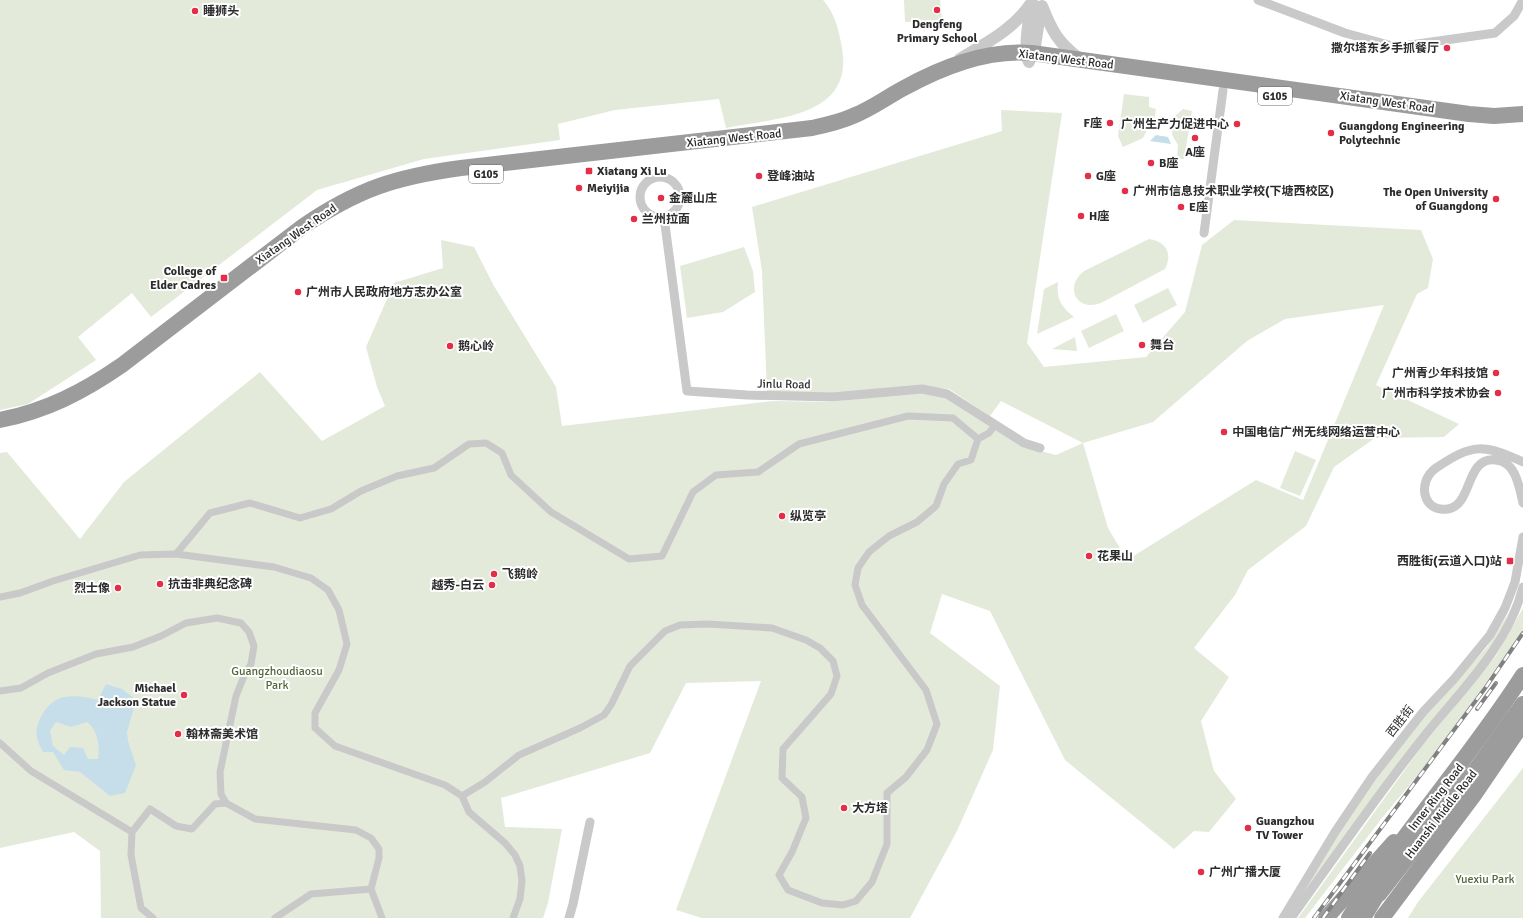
<svg xmlns="http://www.w3.org/2000/svg" width="1523" height="918" viewBox="0 0 1523 918" font-family="Signika,'Noto Sans SC',sans-serif">
	<style>
		.green { fill: #e3ead9; fill-rule: evenodd }
		.water { fill: #c5deea; fill-rule: evenodd }
		.lines { fill: none; stroke-linecap: round; stroke-linejoin: round }
		.pedestrian { stroke: #c9c9c9; stroke-width: 7 }
		.minor { stroke: #c9c9c9; stroke-width: 9 }
		.tertiary { stroke: #c9c9c9; stroke-width: 12 }
		.trunk { stroke: #9c9c9c; stroke-width: 16 }
		.rail-casing { stroke: #818181; stroke-width: 4 }
		.rail { stroke: #fff; stroke-width: 2.5; stroke-dasharray: 8; stroke-linecap: butt }
		.trunk-bridge { stroke: #9c9c9c; stroke-width: 16 }
		.poi-dot { fill: #e42d47; stroke: #fff; stroke-width: 1.5 }
		.labels { text-anchor: middle; stroke-width: 4; stroke-linejoin: round; paint-order: stroke }
		.shield { fill: #fff; stroke: #6b6b6b; stroke-width: 1 }
		.shield-label { font-size: 11px; font-weight: bold; fill: #2c2c2c }
		.poi-label { font-size: 12px; font-weight: bold; fill: #2c2c2c; stroke: #fff; text-anchor: start }
		.street-label { font-size: 12px; fill: #2c2c2c; stroke: #fff }
		.park-label { font-size: 12px; fill: #52673a; stroke: #fff }
	</style>
	<rect width="100%" height="100%" fill="#fff"/>
	<!-- green -->
	<g class="green">
		<path d="M0,0H823C835,13 839,31 842,48C854,118 775,118 726,128L719,99L615,110L558,124L560,140L424,159L317,190L151,317L132,293L78,337L96,360L28,404L0,410Z"/>
		<polygon points="904,0 940,0 942,20 905,22"/>
		<polygon points="1124,94 1149,97 1149,107 1156,109 1152,130 1147,130 1143,138 1123,147 1118,136"/>
		<polygon points="1183,109 1192,111 1184,159 1177,158 1178,145 1172,135 1175,116"/>
		<path d="M1001,110L1062,113L1027,343L1044,367L1146,357L1185,312L1202,245L1234,220L1421,230L1433,259L1428,288L1417,294L1376,385L1459,424L1444,437L1375,438L1334,467L1306,526L1248,570L1235,595L1194,648L1229,677L1201,721L1214,771L1236,799L1209,832L1194,831L1174,849L1065,760L990,611L942,594L930,633L1000,686L993,750L957,831L910,918H702L676,910L761,681L686,683L650,753L501,798L505,827L562,829L548,903L543,918H101L100,851L74,832L0,848V453L7,452L80,539L124,482L260,372L322,441L385,406L377,387L366,347L394,283L443,268L441,240L474,247L494,286L556,387L562,426L773,401L831,402L922,391L947,396L1025,447L1056,455L1083,443L1001,401L990,416L949,389L923,386L832,394L767,392L762,271L752,207L1002,131ZM1384,305L1303,500L1256,480L1127,560L1108,528L1083,443L1153,422L1247,341L1285,319Z"/>
		<path d="M1149,239C1166,241 1173,254 1165,269L1101,303C1076,312 1064,287 1084,271Z"/>
		<polygon points="744,247 753,271 755,292 723,312 687,318 680,266"/>
		<path d="M1058,282C1056,298 1061,307 1074,317L1037,334L1044,289Z"/>
		<polygon points="1168,288 1177,305 1143,323 1134,305"/>
		<polygon points="1116,314 1124,331 1089,348 1081,331"/>
		<polygon points="1075,337 1077,351 1052,349"/>
		<polygon points="1295,451 1316,460 1300,496 1280,488"/>
		<polygon points="1523,608 1523,630 1442,746 1382,818 1305,918 1298,918 1422,746 1496,656"/>
		<polygon points="1509,612 1502,629 1488,653 1293,910 1341,826 1383,766 1422,718 1487,647"/>
		<polygon points="1523,768 1523,918 1408,918 1418,902"/>
	</g>
	<!-- water -->
	<g class="water">
		<polygon points="1156,135 1168,137 1171,144 1150,141"/>
		<path d="M106,684L122,689L136,700L127,732L128,741L136,765L125,793L110,796L80,772L64,770L53,752H43C41,748 38,743 37,738C34,722 48,700 64,697C76,695 86,697 98,700ZM56,722L71,727L87,722C98,730 100,746 98,759H88L83,748L70,747L64,755L53,746L50,731Z"/>
	</g>
	<g class="lines">
		<!-- pedestrian -->
		<g class="pedestrian">
			<polyline points="176,554 210,513 250,503 300,518 331,509 361,491 397,476 434,468 469,444 486,443 502,453 511,475 551,512 629,559 662,556 693,492 716,475 758,472 799,444 908,416 953,418 978,439"/>
			<polyline points="0,597 20,593 53,581 140,555 176,554 274,567 311,578 328,590 339,610 347,644 339,670 315,713 315,728 335,746 445,785 462,796 469,812 505,843 515,855 520,866 522,881 520,899 513,918"/>
			<polyline points="0,691 21,688 48,673 96,654 133,647 161,636 186,623 217,618 241,623 249,632 254,646 251,664 244,676 236,696 220,772 221,794 226,803 255,819 356,830 371,838 379,849 379,858 371,889 382,918"/>
			<polyline points="0,743 31,771 132,832"/>
			<polyline points="462,796 485,782 519,755 580,728 604,715 611,705 630,666 665,631 680,625 708,624 772,628 806,640 820,648 833,661 837,676 831,694 783,749 782,778 802,797 806,818 792,852 779,875 788,890 822,903 843,905 856,901 872,882 887,844 887,793 906,777 927,750 937,724 926,690 862,605 855,585 858,568 869,552 889,536 917,522 936,506 944,484 958,464 971,460 978,439 989,433 995,425"/>
			<polyline points="153,918 141,908 131,855 132,832 150,809 176,826 192,829 215,804 226,803"/>
			<polyline points="275,918 311,894 371,889"/>
		</g>
		<!-- minor -->
		<g class="minor">
			<polyline points="1258,0 1345,33 1396,47 1495,33 1514,16 1523,0"/>
			<circle cx="660" cy="197" r="20"/>
			<polyline points="664,217 687,391 747,395 832,397 922,389 947,394 1024,443 1040,448"/>
			<polyline points="1204,233 1223,90"/>
			<path d="M1523,462C1483,444 1473,443 1436,468C1417,481 1422,513 1448,509C1473,505 1465,456 1496,460C1516,462 1519,486 1523,503"/>
			<polyline points="569,918 573,904 590,822"/>
			<polyline points="1283,918 1335,832 1372,777 1423,712 1454,679 1490,635 1505,608 1515,582 1523,537"/>
			<path d="M1291,918C1334,858 1376,797 1422,739C1459,692 1508,647 1523,587"/>
		</g>
		<!-- tertiary -->
		<g class="tertiary">
			<path d="M1042,6C1052,31 1058,43 1080,59"/>
			<path d="M960,59C988,42 1013,30 1032,2"/>
			<path d="M1028,60C1024,42 1029,23 1031,5"/>
			<polyline points="1029,62 1035,46 1041,7"/>
		</g>
		<!-- trunk -->
		<g class="trunk">
			<path d="M0,420C46,411 83,392 122,365L302,227C358,189 395,177 461,168L812,128C826,125 840,122 853,116C871,109 887,97 904,88C942,67 988,49 1032,53L1469,114L1494,116L1523,114"/>
			<polyline points="1379,894 1477,768 1523,704"/>
			<polyline points="1326,918 1394,842"/>
			<polyline points="1382,918 1474,795 1523,723"/>
		</g>
		<!-- rail casing -->
		<g class="rail-casing">
			<g id="rail">
				<polyline points="1477,709 1496,683"/>
				<polyline points="1314,918 1486,687 1523,633"/>
				<polyline points="1323,918 1370,853"/>
			</g>
		</g>
		<!-- rail -->
		<use href="#rail" class="rail"/>
		<!-- trunk-bridge -->
		<g class="trunk-bridge">
			<path d="M1349,918C1402,833 1469,759 1523,675"/>
			<polyline points="1363,918 1386,880"/>
		</g>
	</g>
	<!-- markers -->
	<g class="poi-dot">
		<circle cx="937" cy="10" r="4"/>
		<circle cx="195" cy="11" r="4"/>
		<circle cx="1447" cy="48" r="4"/>
		<circle cx="1110" cy="123" r="4"/>
		<circle cx="1237" cy="124" r="4"/>
		<circle cx="1331" cy="133" r="4"/>
		<circle cx="1195" cy="138" r="4"/>
		<circle cx="1151" cy="163" r="4"/>
		<rect x="585" y="167" width="8" height="8" rx="2"/>
		<circle cx="759" cy="176" r="4"/>
		<circle cx="1088" cy="176" r="4"/>
		<circle cx="579" cy="188" r="4"/>
		<circle cx="1125" cy="191" r="4"/>
		<circle cx="661" cy="198" r="4"/>
		<circle cx="1496" cy="199" r="4"/>
		<circle cx="1181" cy="207" r="4"/>
		<circle cx="1081" cy="216" r="4"/>
		<circle cx="634" cy="219" r="4"/>
		<rect x="220" y="274" width="8" height="8" rx="2"/>
		<circle cx="298" cy="292" r="4"/>
		<circle cx="1142" cy="345" r="4"/>
		<circle cx="450" cy="346" r="4"/>
		<circle cx="1496" cy="373" r="4"/>
		<circle cx="1498" cy="393" r="4"/>
		<circle cx="1224" cy="432" r="4"/>
		<circle cx="782" cy="516" r="4"/>
		<circle cx="1089" cy="556" r="4"/>
		<rect x="1506" y="557" width="8" height="8" rx="2"/>
		<circle cx="494" cy="574" r="4"/>
		<circle cx="160" cy="584" r="4"/>
		<circle cx="492" cy="585" r="4"/>
		<circle cx="118" cy="588" r="4"/>
		<circle cx="184" cy="695" r="4"/>
		<circle cx="178" cy="734" r="4"/>
		<circle cx="844" cy="808" r="4"/>
		<circle cx="1248" cy="828" r="4"/>
		<circle cx="1201" cy="872" r="4"/>
	</g>
	<g class="labels">
		<!-- shield labels -->
		<g class="shield">
			<rect x="1258" y="87" width="34" height="18" rx="3"/>
			<rect x="469" y="165" width="34" height="18" rx="3"/>
		</g>
		<g class="shield-label">
			<text x="1275" y="100">G105</text>
			<text x="486" y="178">G105</text>
		</g>
		<!-- poi labels -->
		<g class="poi-label">
			<text x="203" y="15">睡狮头</text>
			<text x="937" y="28" text-anchor="middle">Dengfeng<tspan x="937" dy="14">Primary School</tspan></text>
			<text x="1439" y="52" text-anchor="end">撒尔塔东乡手抓餐厅</text>
			<text x="1102" y="127" text-anchor="end">F座</text>
			<text x="1229" y="128" text-anchor="end">广州生产力促进中心</text>
			<text x="1339" y="130">Guangdong Engineering<tspan x="1339" dy="14">Polytechnic</tspan></text>
			<text x="1195" y="156" text-anchor="middle">A座</text>
			<text x="1159" y="167">B座</text>
			<text x="597" y="175">Xiatang Xi Lu</text>
			<text x="767" y="180">登峰油站</text>
			<text x="1096" y="180">G座</text>
			<text x="587" y="192">Meiyijia</text>
			<text x="1133" y="195">广州市信息技术职业学校(下塘西校区)</text>
			<text x="1488" y="196" text-anchor="end">The Open University<tspan x="1488" dy="14">of Guangdong</tspan></text>
			<text x="669" y="202">金麓山庄</text>
			<text x="1189" y="211">E座</text>
			<text x="1089" y="220">H座</text>
			<text x="642" y="223">兰州拉面</text>
			<text x="216" y="275" text-anchor="end">College of<tspan x="216" dy="14">Elder Cadres</tspan></text>
			<text x="306" y="296">广州市人民政府地方志办公室</text>
			<text x="1150" y="349">舞台</text>
			<text x="458" y="350">鹅心岭</text>
			<text x="1488" y="377" text-anchor="end">广州青少年科技馆</text>
			<text x="1490" y="397" text-anchor="end">广州市科学技术协会</text>
			<text x="1232" y="436">中国电信广州无线网络运营中心</text>
			<text x="790" y="520">纵览亭</text>
			<text x="1097" y="560">花果山</text>
			<text x="1502" y="565" text-anchor="end">西胜街(云道入口)站</text>
			<text x="502" y="578">飞鹅岭</text>
			<text x="168" y="588">抗击非典纪念碑</text>
			<text x="484" y="589" text-anchor="end">越秀-白云</text>
			<text x="110" y="592" text-anchor="end">烈士像</text>
			<text x="176" y="692" text-anchor="end">Michael<tspan x="176" dy="14">Jackson Statue</tspan></text>
			<text x="186" y="738">翰林斋美术馆</text>
			<text x="852" y="812">大方塔</text>
			<text x="1256" y="825">Guangzhou<tspan x="1256" dy="14">TV Tower</tspan></text>
			<text x="1209" y="876">广州广播大厦</text>
		</g>
		<!-- street labels -->
		<g class="street-label">
			<text transform="translate(1066 59) rotate(7)" y="4">Xiatang West Road</text>
			<text transform="translate(1387 102) rotate(8)" y="4">Xiatang West Road</text>
			<text transform="translate(734 138) rotate(-6)" y="4">Xiatang West Road</text>
			<text transform="translate(296 234) rotate(-35)" y="4">Xiatang West Road</text>
			<text transform="translate(784 384) rotate(1)" y="4">Jinlu Road</text>
			<text transform="translate(1400 721) rotate(-52)" y="4">西胜街</text>
			<text transform="translate(1436 797) rotate(-52)" y="4">Inner Ring Road</text>
			<text transform="translate(1441 814) rotate(-52)" y="4">Huanshi Middle Road</text>
		</g>
		<!-- park labels -->
		<g class="park-label">
			<text x="277" y="675">Guangzhoudiaosu<tspan x="277" dy="14">Park</tspan></text>
			<text x="1485" y="883">Yuexiu Park</text>
		</g>
	</g>
</svg>
